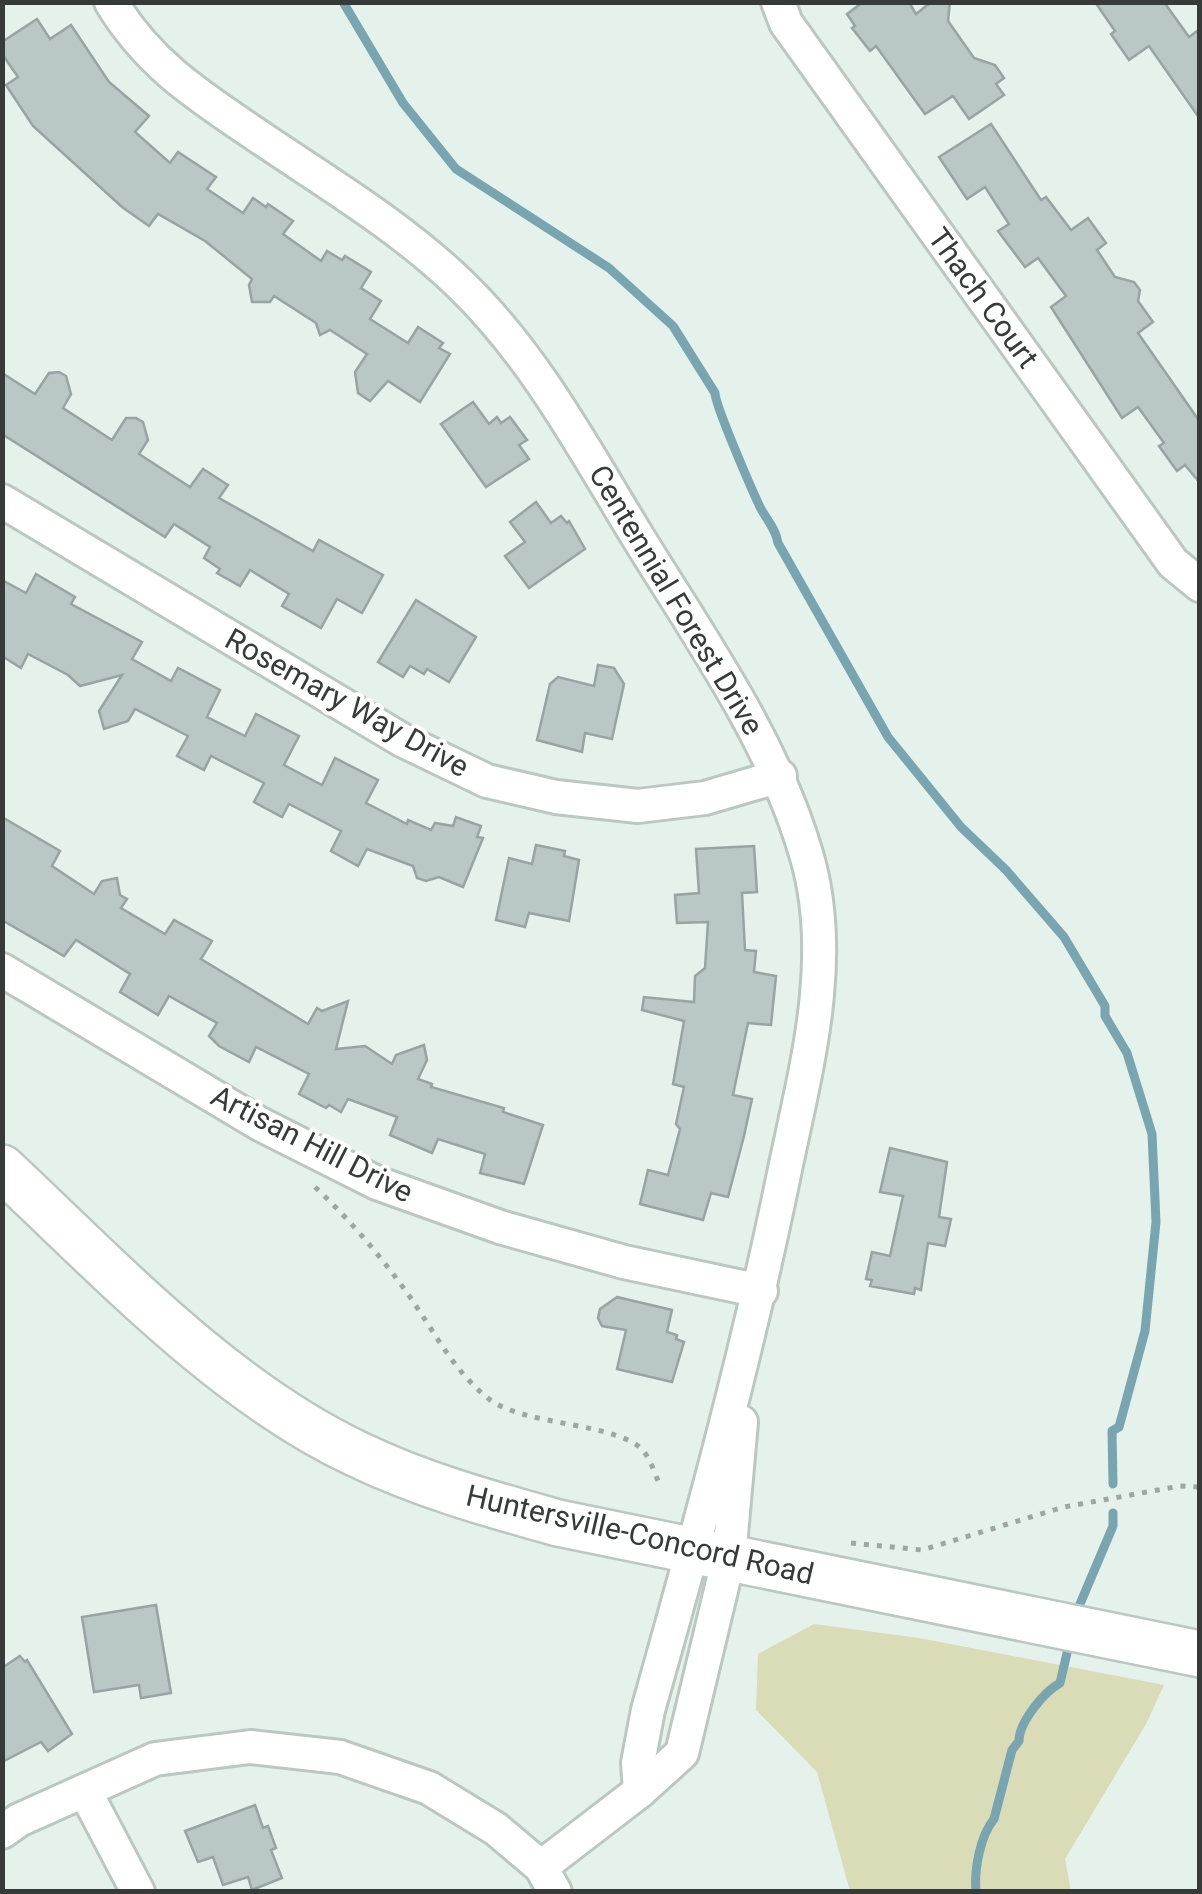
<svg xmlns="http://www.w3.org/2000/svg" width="1202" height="1894" viewBox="0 0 1202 1894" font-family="Roboto,sans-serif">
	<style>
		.green { fill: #d9dcb6 }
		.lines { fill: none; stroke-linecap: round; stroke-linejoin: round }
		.stream { stroke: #78a5b0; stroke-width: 9 }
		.building { fill: #b9c7c5; stroke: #97a4a3; stroke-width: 2.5 }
		.street-casing { stroke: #bbc7c1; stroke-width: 38 }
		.secondary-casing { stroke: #bbc7c1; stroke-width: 50 }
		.path { stroke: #9ea6a2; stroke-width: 5; stroke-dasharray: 5 8; stroke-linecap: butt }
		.street { stroke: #fff; stroke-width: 32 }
		.secondary { stroke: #fff; stroke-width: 45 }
		.labels { text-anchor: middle; stroke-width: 8; stroke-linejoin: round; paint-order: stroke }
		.street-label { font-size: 30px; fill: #363a38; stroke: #fff }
	</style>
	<rect width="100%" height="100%" fill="#e5f1eb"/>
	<!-- green -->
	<polygon class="green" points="814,1624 919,1638 1164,1685 1146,1724 1065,1859 1071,1891 850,1891 817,1772 756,1710 758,1654"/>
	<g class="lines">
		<!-- stream -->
		<g class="stream">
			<path d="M343,2L403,103L456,169L609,268L673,326L715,393C715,405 752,490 760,507C766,519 776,529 778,543L888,737L961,827L1006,870L1064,937L1105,1006V1016L1127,1053L1152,1134L1156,1222L1145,1331L1119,1427L1112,1431L1113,1484"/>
			<polyline points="1080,1604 1113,1526 1113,1513"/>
			<path d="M976,1892C974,1870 980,1836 994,1819L1012,1750L1019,1741C1019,1722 1044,1692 1060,1683L1067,1653"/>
		</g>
	</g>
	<!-- building -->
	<g class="building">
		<polygon points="863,2 909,2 916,14 931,2 950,2 948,21 974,58 995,65 1004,78 996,84 1004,95 969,119 953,96 925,114 876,46 870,51 852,28 855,26 847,14"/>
		<polygon points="1095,2 1164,2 1189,37 1200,29 1200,119 1149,46 1129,60 1111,34 1115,31"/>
		<polygon points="37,19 50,39 71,25 109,82 149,116 135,132 170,163 178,152 216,177 207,189 243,213 253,198 266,207 268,204 293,221 283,234 321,261 327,251 342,260 345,256 371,272 361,288 381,301 370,319 408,343 418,327 443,343 439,348 450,354 420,402 388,381 370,401 358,393 355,372 367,354 330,330 320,335 316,323 274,296 270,302 252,302 249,285 252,279 205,241 158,214 149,226 122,207 33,126 6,85 18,77 2,54 2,42"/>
		<polygon points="991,124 1041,200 1046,197 1071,230 1088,218 1106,243 1097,250 1115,277 1134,282 1140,290 1138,301 1153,322 1138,333 1200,422 1200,483 1185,465 1177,471 1159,446 1164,443 1138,407 1122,418 1051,307 1066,296 1038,258 1025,267 998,231 1009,224 985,187 967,199 939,157"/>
		<polygon points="59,372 66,376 71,394 63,408 112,440 126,418 136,418 143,422 148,440 139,454 190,487 203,469 228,485 219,498 313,551 319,540 383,575 362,613 337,599 321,628 282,606 289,594 250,570 240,586 217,573 220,569 204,558 210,547 174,524 165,537 2,434 2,373 35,394 49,373"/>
		<polygon points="473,402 489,424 497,417 501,423 510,417 527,440 519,445 529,459 486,487 441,424"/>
		<polygon points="536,502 551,523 561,516 567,523 569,521 585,549 529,588 505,556 525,542 510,522"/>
		<polygon points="36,574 75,597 71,604 142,642 132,659 171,681 178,668 220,690 207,717 245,736 256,714 299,736 284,765 322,785 335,758 378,780 366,803 407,824 408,820 431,830 435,823 453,826 456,817 481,826 477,837 483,838 463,887 439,877 426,881 417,878 413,866 367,849 358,866 331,851 341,831 289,804 282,817 254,802 264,783 211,756 204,770 177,756 188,736 135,709 128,721 104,729 99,711 122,675 80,686 68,675 28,654 21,668 2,656 2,580 26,593"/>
		<polygon points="416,600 476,637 449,682 427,669 424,674 410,666 403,677 378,662"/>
		<polygon points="598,665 614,668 624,684 612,739 585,733 582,752 537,740 550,684 558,677 594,686"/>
		<polygon points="2,817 60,851 52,866 94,894 102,881 117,878 120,895 127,899 121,908 165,934 174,920 212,941 201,959 308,1024 317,1008 322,1011 348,1001 336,1049 365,1046 392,1064 396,1055 424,1045 427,1060 418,1079 432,1084 431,1087 504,1108 503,1112 543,1125 524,1184 480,1173 485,1154 438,1139 432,1153 390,1135 397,1117 348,1099 341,1112 329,1105 326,1108 299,1094 309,1074 256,1047 249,1062 219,1046 209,1036 217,1023 169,996 158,1015 120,992 130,974 76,940 64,956 2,920"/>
		<polygon points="536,845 565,851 564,856 579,860 569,921 529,913 525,927 496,920 509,858 532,864"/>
		<polygon points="754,846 757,892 742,893 745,950 756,951 754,972 776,976 771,1025 748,1023 733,1095 752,1099 744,1136 728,1197 711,1193 703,1220 640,1204 648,1170 668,1175 680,1129 676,1124 684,1087 673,1084 684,1021 642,1010 644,997 694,1002 695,976 705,968 708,922 677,923 675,895 699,893 696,849"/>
		<polygon points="890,1148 947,1162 939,1217 951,1219 945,1246 928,1243 921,1290 915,1288 914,1294 870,1286 872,1280 866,1279 872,1252 890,1256 903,1196 880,1192"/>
		<polygon points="617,1297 672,1310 667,1332 677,1335 676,1339 684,1342 672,1382 617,1369 626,1330 602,1326 598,1318 600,1309"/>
		<polygon points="156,1605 171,1693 141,1698 139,1685 94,1692 82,1617"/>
		<polygon points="20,1656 25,1662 27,1660 72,1734 48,1751 41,1742 2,1762 2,1668"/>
		<polygon points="255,1805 263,1828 268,1826 276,1848 271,1850 282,1878 252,1890 248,1877 223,1885 213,1857 198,1862 185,1831"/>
	</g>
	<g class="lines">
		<!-- street casing -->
		<g class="street-casing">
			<g id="street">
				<path d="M111,2C149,65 199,96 258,136C327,183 400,226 460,284C538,359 588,457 644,547C706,647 774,743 807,857C837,961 805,1072 784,1174C747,1355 698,1533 648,1710L638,1763L640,1791"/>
				<polyline points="778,2 786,23 1173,563 1200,585"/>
				<polyline points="2,501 402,740 487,781 556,797 638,806 705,798 780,776"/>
				<polyline points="2,970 260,1124 377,1183 500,1227 624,1262 761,1291"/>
				<polyline points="85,1791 138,1892"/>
				<polyline points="2,1832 19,1820 155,1759 250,1747 340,1757 429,1788 496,1829 541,1867 555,1892"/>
				<polyline points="541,1867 640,1791 682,1753 729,1557 741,1422"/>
			</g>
		</g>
		<!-- secondary casing -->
		<g class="secondary-casing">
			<path id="secondary" d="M2,1168C109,1268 223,1391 357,1454C421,1485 490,1504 558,1523L1200,1654"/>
		</g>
		<!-- path -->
		<g class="path">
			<path d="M315,1187C348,1218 378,1253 405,1290C432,1327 452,1370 489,1399C525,1427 623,1422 645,1453C652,1463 656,1477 661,1488"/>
			<polyline points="851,1543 922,1550 1064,1507 1180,1486 1200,1487"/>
		</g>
		<!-- street -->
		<use href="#street" class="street"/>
		<!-- secondary -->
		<use href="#secondary" class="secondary"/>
	</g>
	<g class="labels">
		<!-- street labels -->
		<g class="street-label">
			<text transform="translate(983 298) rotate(54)" y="10">Thach Court</text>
			<text transform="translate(676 600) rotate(59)" y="10">Centennial Forest Drive</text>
			<text transform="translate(347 703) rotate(29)" y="10">Rosemary Way Drive</text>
			<text transform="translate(312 1144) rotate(27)" y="10">Artisan Hill Drive</text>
			<text transform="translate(640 1535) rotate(13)" y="10">Huntersville-Concord Road</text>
		</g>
	</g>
	<!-- border -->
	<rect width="1202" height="1894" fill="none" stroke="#363a38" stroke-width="10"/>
</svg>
